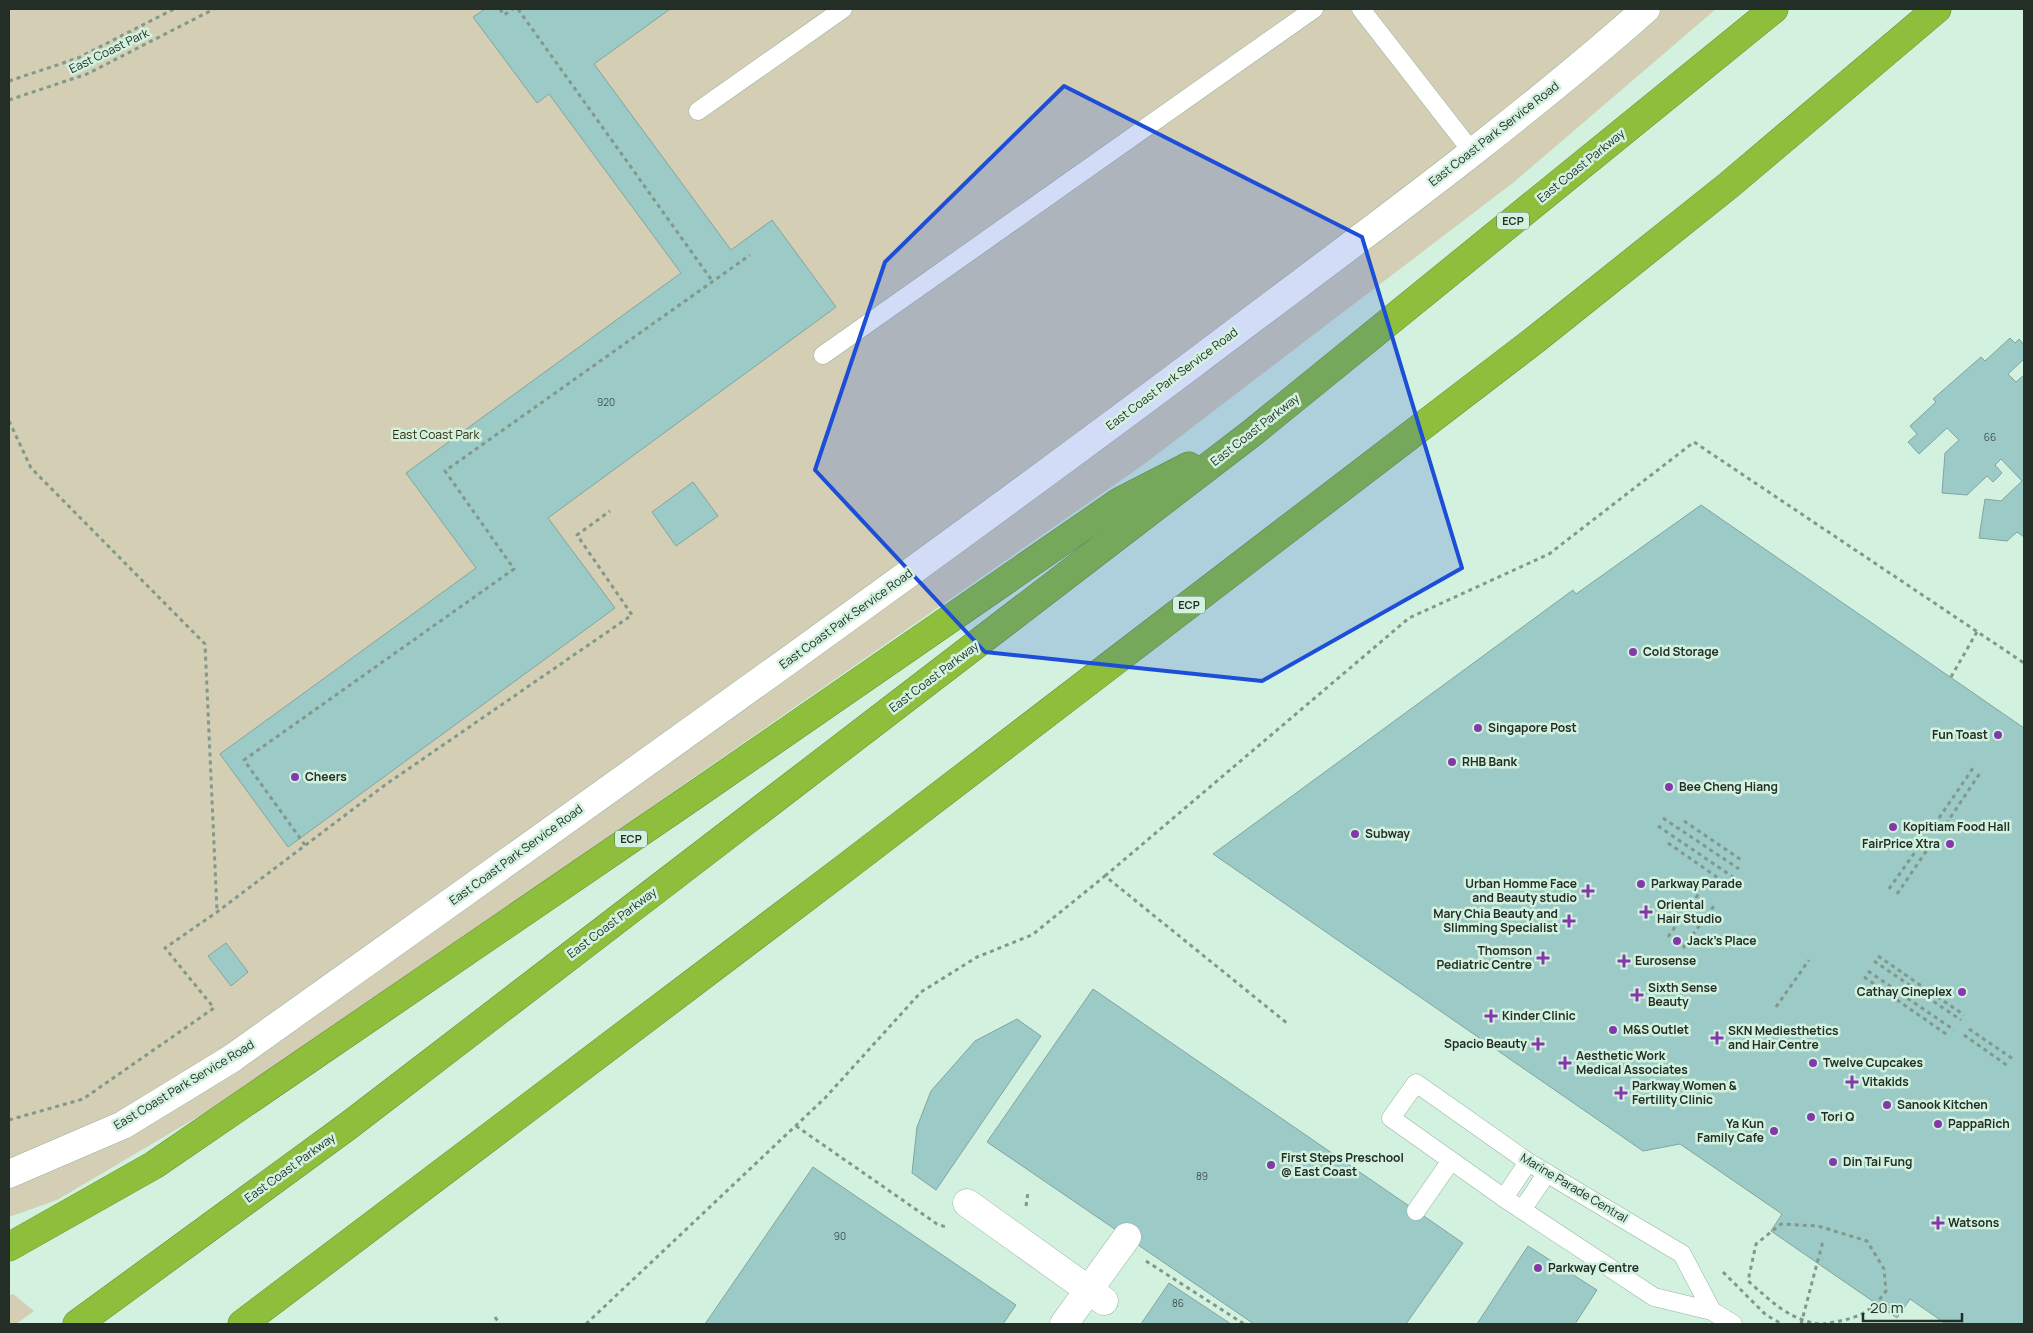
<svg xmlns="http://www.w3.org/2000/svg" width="2033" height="1333" viewBox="0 0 2033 1333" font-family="Manrope,sans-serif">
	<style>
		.green { fill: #d3ceb4 }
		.building { fill: #9ccac6; stroke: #80a5a1 }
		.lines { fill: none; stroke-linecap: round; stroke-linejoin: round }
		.service-casing { stroke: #96b3a1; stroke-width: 19 }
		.minor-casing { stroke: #96b3a1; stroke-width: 29 }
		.motorway-casing { stroke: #688c35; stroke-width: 29 }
		.path { stroke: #82988b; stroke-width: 3; stroke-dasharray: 4 4; stroke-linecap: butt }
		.service { stroke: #fff; stroke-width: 18 }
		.minor { stroke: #fff; stroke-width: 28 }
		.motorway { stroke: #8dbf3d; stroke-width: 28 }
		.marked { fill: #1d4ed8; fill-opacity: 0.2; stroke: #1d4ed8; stroke-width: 4; stroke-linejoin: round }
		.poi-dot { fill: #8439aa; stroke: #d3f1df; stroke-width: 2 }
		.labels { text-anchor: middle; stroke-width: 5; stroke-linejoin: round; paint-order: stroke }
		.number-label { font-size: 10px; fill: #41554f }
		.shield { fill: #d3f1df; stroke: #58685e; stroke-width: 1 }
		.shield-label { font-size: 11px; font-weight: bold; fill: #232e27 }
		.street-label { font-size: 12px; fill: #232e27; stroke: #d3f1df }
		.park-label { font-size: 12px; fill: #302a0b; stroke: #d3f1df }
		.poi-label { font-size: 12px; font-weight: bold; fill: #232e27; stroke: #d3f1df; text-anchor: start }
	</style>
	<rect width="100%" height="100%" fill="#d3f1df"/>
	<!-- green -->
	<g class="green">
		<polygon points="9,9 1716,9 1514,182 1143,465 250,1086 57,1200 9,1217"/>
		<polygon points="13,1294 34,1311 16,1324 9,1324 9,1295"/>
	</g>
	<!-- building -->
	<g class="building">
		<polygon points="485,9 670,9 594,64 731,250 772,220 836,307 548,518 615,608 288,847 220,754 476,568 406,473 681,273 549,94 537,103 473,17"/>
		<polygon points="2010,338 2015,343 2019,339 2024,345 2024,359 2008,374 2016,382 2024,375 2024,537 2017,532 2007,541 1979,538 1985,499 2001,501 2022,481 2001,459 1995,465 2002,473 1993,482 1987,476 1967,495 1942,493 1945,453 1959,440 1947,428 1919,454 1908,442 1917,434 1910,426 1936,402 1933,399 1981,357 1985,361"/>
		<polygon points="693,482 718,516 676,546 652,512"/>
		<polygon points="1701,505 2024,728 2024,1324 1946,1324 1910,1299 1897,1318 1771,1231 1782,1214 1680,1144 1643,1151 1213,854 1573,590 1576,594"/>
		<polygon points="226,943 248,972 231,986 208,956"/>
		<polygon points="1093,989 1463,1243 1406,1324 1254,1324 987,1142"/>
		<polygon points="1017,1019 1041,1036 936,1190 912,1173 917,1127 931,1091 975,1041"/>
		<polygon points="813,1167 1016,1305 1003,1324 705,1324"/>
		<polygon points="1528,1246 1597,1290 1575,1324 1477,1324"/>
		<polygon points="1169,1283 1231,1324 1141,1324"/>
	</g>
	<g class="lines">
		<!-- service casing -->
		<g class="service-casing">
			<g id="service">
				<polyline points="1361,9 1473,153"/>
				<polyline points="698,111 843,9"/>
				<polyline points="823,355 1314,9"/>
				<polyline points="1504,1198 1528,1162"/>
				<polyline points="1522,1210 1547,1173"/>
				<polyline points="1416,1211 1450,1162"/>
				<polyline points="1712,1311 1682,1254 1528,1162 1416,1083 1391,1118 1504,1198 1654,1297 1712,1311 1733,1324"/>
			</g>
		</g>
		<!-- minor casing -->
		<g class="minor-casing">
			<g id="minor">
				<path d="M9,1174L123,1125L231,1059C553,829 876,601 1193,364C1346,248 1502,136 1646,9"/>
				<polyline points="967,1203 1104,1301"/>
				<polyline points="1064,1324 1127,1237"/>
			</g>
		</g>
		<!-- motorway casing -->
		<g class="motorway-casing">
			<g id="motorway">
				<polyline points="9,1247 154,1165 698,793 1119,502 1189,466"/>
				<polyline points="77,1324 348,1126 1252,433 1774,9"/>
				<polyline points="242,1324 841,871 1536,339 1729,185 1937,9"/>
			</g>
		</g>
		<!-- path -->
		<g class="path">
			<polyline points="500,9 504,15 513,9"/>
			<polyline points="518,9 713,282"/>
			<polyline points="9,81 78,58 174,9"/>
			<polyline points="9,100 87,74 214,9"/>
			<polyline points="9,421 31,468 205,644 217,911"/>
			<polyline points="1951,677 1978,630"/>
			<polyline points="1663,818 1739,869"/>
			<polyline points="1939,818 1973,768"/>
			<polyline points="1684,821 1743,861"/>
			<polyline points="1946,824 1980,773"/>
			<polyline points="1658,826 1733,877"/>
			<polyline points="1668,843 1727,884"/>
			<polyline points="305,845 244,760 514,569 445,471 750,255"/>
			<polyline points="1105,876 1409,618 1549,554 1694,442 2024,663"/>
			<polyline points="1889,889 1920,845"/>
			<polyline points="1897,894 1927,850"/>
			<polyline points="1668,937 1700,892"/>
			<polyline points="1683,948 1716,903"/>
			<polyline points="1878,956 1964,1015"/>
			<polyline points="1874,961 1961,1020"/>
			<polyline points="1868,971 1954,1030"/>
			<polyline points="1864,977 1949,1036"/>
			<polyline points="1776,1007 1809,960"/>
			<polyline points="1969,1029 2013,1059"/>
			<polyline points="1964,1035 2008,1066"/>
			<polyline points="9,1120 83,1099 214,1008 165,948 217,912 385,785 632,615 577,535 610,511"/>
			<polyline points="796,1126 937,1224 946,1227"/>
			<polyline points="1026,1206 1028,1192"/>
			<polyline points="1146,1261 1244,1324"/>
			<polyline points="1723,1272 1766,1315 1782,1324"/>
			<polyline points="495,1317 500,1324"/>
			<polyline points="586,1324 825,1098 921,992 977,957 1032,935 1105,876 1288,1024"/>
			<polyline points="1801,1324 1823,1241"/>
			<path d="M1819,1324C1788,1319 1771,1301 1748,1281L1756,1244L1781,1224L1818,1226L1867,1241L1884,1269L1886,1291C1868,1317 1852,1319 1823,1324"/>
		</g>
		<!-- service -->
		<use href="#service" class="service"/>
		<!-- minor -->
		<use href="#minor" class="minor"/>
		<!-- motorway -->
		<use href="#motorway" class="motorway"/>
	</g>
	<!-- marked area -->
	<path class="marked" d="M1064,86L1362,237L1462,568L1262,681L985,652L815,470L885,262Z"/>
	<!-- markers -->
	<g class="poi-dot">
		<circle cx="1633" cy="652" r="5"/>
		<circle cx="1478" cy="728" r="5"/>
		<circle cx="1998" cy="735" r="5"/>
		<circle cx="1452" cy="762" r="5"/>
		<circle cx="295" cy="777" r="5"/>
		<circle cx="1669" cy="787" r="5"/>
		<circle cx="1893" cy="827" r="5"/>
		<circle cx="1355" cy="834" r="5"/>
		<circle cx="1950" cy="844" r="5"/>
		<circle cx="1641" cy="884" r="5"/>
		<path d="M1585.5 883.5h5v5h5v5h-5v5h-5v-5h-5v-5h5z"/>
		<path d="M1643.5 904.5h5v5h5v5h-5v5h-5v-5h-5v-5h5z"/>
		<path d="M1566.5 913.5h5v5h5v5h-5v5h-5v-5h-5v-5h5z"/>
		<circle cx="1677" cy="941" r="5"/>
		<path d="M1540.5 950.5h5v5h5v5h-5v5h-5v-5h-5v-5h5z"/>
		<path d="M1621.5 953.5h5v5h5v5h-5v5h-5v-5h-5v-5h5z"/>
		<circle cx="1962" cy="992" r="5"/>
		<path d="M1634.5 987.5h5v5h5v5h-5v5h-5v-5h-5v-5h5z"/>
		<path d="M1488.5 1008.5h5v5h5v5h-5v5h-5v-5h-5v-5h5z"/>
		<circle cx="1613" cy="1030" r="5"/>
		<path d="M1714.5 1030.5h5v5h5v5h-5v5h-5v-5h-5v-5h5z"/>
		<path d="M1535.5 1036.5h5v5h5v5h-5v5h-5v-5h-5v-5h5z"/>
		<path d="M1562.5 1055.5h5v5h5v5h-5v5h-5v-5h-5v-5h5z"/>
		<circle cx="1813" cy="1063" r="5"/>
		<path d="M1849.5 1074.5h5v5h5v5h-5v5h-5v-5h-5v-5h5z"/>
		<path d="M1618.5 1085.5h5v5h5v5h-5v5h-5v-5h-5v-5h5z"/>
		<circle cx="1887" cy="1105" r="5"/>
		<circle cx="1811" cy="1117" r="5"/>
		<circle cx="1938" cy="1124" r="5"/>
		<circle cx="1774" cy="1131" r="5"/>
		<circle cx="1833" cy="1162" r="5"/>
		<circle cx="1271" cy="1165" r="5"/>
		<path d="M1935.5 1215.5h5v5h5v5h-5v5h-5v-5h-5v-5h5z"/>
		<circle cx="1538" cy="1268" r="5"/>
	</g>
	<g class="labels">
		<!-- number labels -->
		<g class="number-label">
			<text x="606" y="406">920</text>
			<text x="1990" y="441">66</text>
			<text x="1202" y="1180">89</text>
			<text x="840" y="1240">90</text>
			<text x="1178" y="1307">86</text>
		</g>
		<!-- shield labels -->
		<g class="shield">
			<rect x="1497" y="212.5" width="32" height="17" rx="4"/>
			<rect x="1173" y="596.5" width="32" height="17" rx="4"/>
			<rect x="615" y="830.5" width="32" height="17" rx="4"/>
		</g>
		<g class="shield-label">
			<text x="1513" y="225">ECP</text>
			<text x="1189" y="609">ECP</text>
			<text x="631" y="843">ECP</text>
		</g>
		<!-- street labels -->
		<g class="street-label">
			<text transform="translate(109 51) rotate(-26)" y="4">East Coast Park</text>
			<text transform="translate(1494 134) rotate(-38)" y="4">East Coast Park Service Road</text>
			<text transform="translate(1581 166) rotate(-39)" y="4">East Coast Parkway</text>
			<text transform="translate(1172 379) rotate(-37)" y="4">East Coast Park Service Road</text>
			<text transform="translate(1255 430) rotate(-38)" y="4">East Coast Parkway</text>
			<text transform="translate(846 619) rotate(-36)" y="4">East Coast Park Service Road</text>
			<text transform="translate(934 677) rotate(-37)" y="4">East Coast Parkway</text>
			<text transform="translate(516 855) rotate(-36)" y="4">East Coast Park Service Road</text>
			<text transform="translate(612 923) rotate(-37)" y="4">East Coast Parkway</text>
			<text transform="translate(184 1085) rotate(-31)" y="4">East Coast Park Service Road</text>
			<text transform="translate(290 1168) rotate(-36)" y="4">East Coast Parkway</text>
			<text transform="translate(1574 1188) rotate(31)" y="4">Marine Parade Central</text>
		</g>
		<!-- park labels -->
		<g class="park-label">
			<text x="436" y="439">East Coast Park</text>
		</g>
		<!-- poi labels -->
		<g class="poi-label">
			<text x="1643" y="656">Cold Storage</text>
			<text x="1488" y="732">Singapore Post</text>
			<text x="1988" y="739" text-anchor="end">Fun Toast</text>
			<text x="1462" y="766">RHB Bank</text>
			<text x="305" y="781">Cheers</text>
			<text x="1679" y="791">Bee Cheng Hiang</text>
			<text x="1903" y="831">Kopitiam Food Hall</text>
			<text x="1365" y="838">Subway</text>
			<text x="1940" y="848" text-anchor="end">FairPrice Xtra</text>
			<text x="1577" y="888" text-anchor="end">Urban Homme Face<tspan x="1577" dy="14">and Beauty studio</tspan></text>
			<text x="1651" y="888">Parkway Parade</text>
			<text x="1657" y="909">Oriental<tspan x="1657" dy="14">Hair Studio</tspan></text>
			<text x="1558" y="918" text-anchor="end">Mary Chia Beauty and<tspan x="1558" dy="14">Slimming Specialist</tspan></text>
			<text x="1687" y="945">Jack's Place</text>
			<text x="1532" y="955" text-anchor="end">Thomson<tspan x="1532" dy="14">Pediatric Centre</tspan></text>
			<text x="1635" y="965">Eurosense</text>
			<text x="1648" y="992">Sixth Sense<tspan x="1648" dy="14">Beauty</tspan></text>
			<text x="1952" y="996" text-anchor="end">Cathay Cineplex</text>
			<text x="1502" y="1020">Kinder Clinic</text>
			<text x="1623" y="1034">M&amp;S Outlet</text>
			<text x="1728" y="1035">SKN Mediesthetics<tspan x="1728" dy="14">and Hair Centre</tspan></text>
			<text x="1527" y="1048" text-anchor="end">Spacio Beauty</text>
			<text x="1576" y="1060">Aesthetic Work<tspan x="1576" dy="14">Medical Associates</tspan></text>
			<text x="1823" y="1067">Twelve Cupcakes</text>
			<text x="1862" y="1086">Vitakids</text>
			<text x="1632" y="1090">Parkway Women &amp;<tspan x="1632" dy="14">Fertility Clinic</tspan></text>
			<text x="1897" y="1109">Sanook Kitchen</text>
			<text x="1821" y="1121">Tori Q</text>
			<text x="1764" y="1128" text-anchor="end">Ya Kun<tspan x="1764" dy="14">Family Cafe</tspan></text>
			<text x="1948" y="1128">PappaRich</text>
			<text x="1281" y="1162">First Steps Preschool<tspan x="1281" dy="14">@ East Coast</tspan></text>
			<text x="1843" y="1166">Din Tai Fung</text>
			<text x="1948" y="1227">Watsons</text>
			<text x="1548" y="1272">Parkway Centre</text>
		</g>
	</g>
	<!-- border -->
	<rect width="2033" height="1333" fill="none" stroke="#232e27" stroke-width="20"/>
	<!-- scale -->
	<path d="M1863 1313v8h99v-8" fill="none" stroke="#232e27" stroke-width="2.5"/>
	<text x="1870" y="1313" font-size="15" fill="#232e27" stroke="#d3f1df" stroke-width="4" paint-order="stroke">20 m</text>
</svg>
